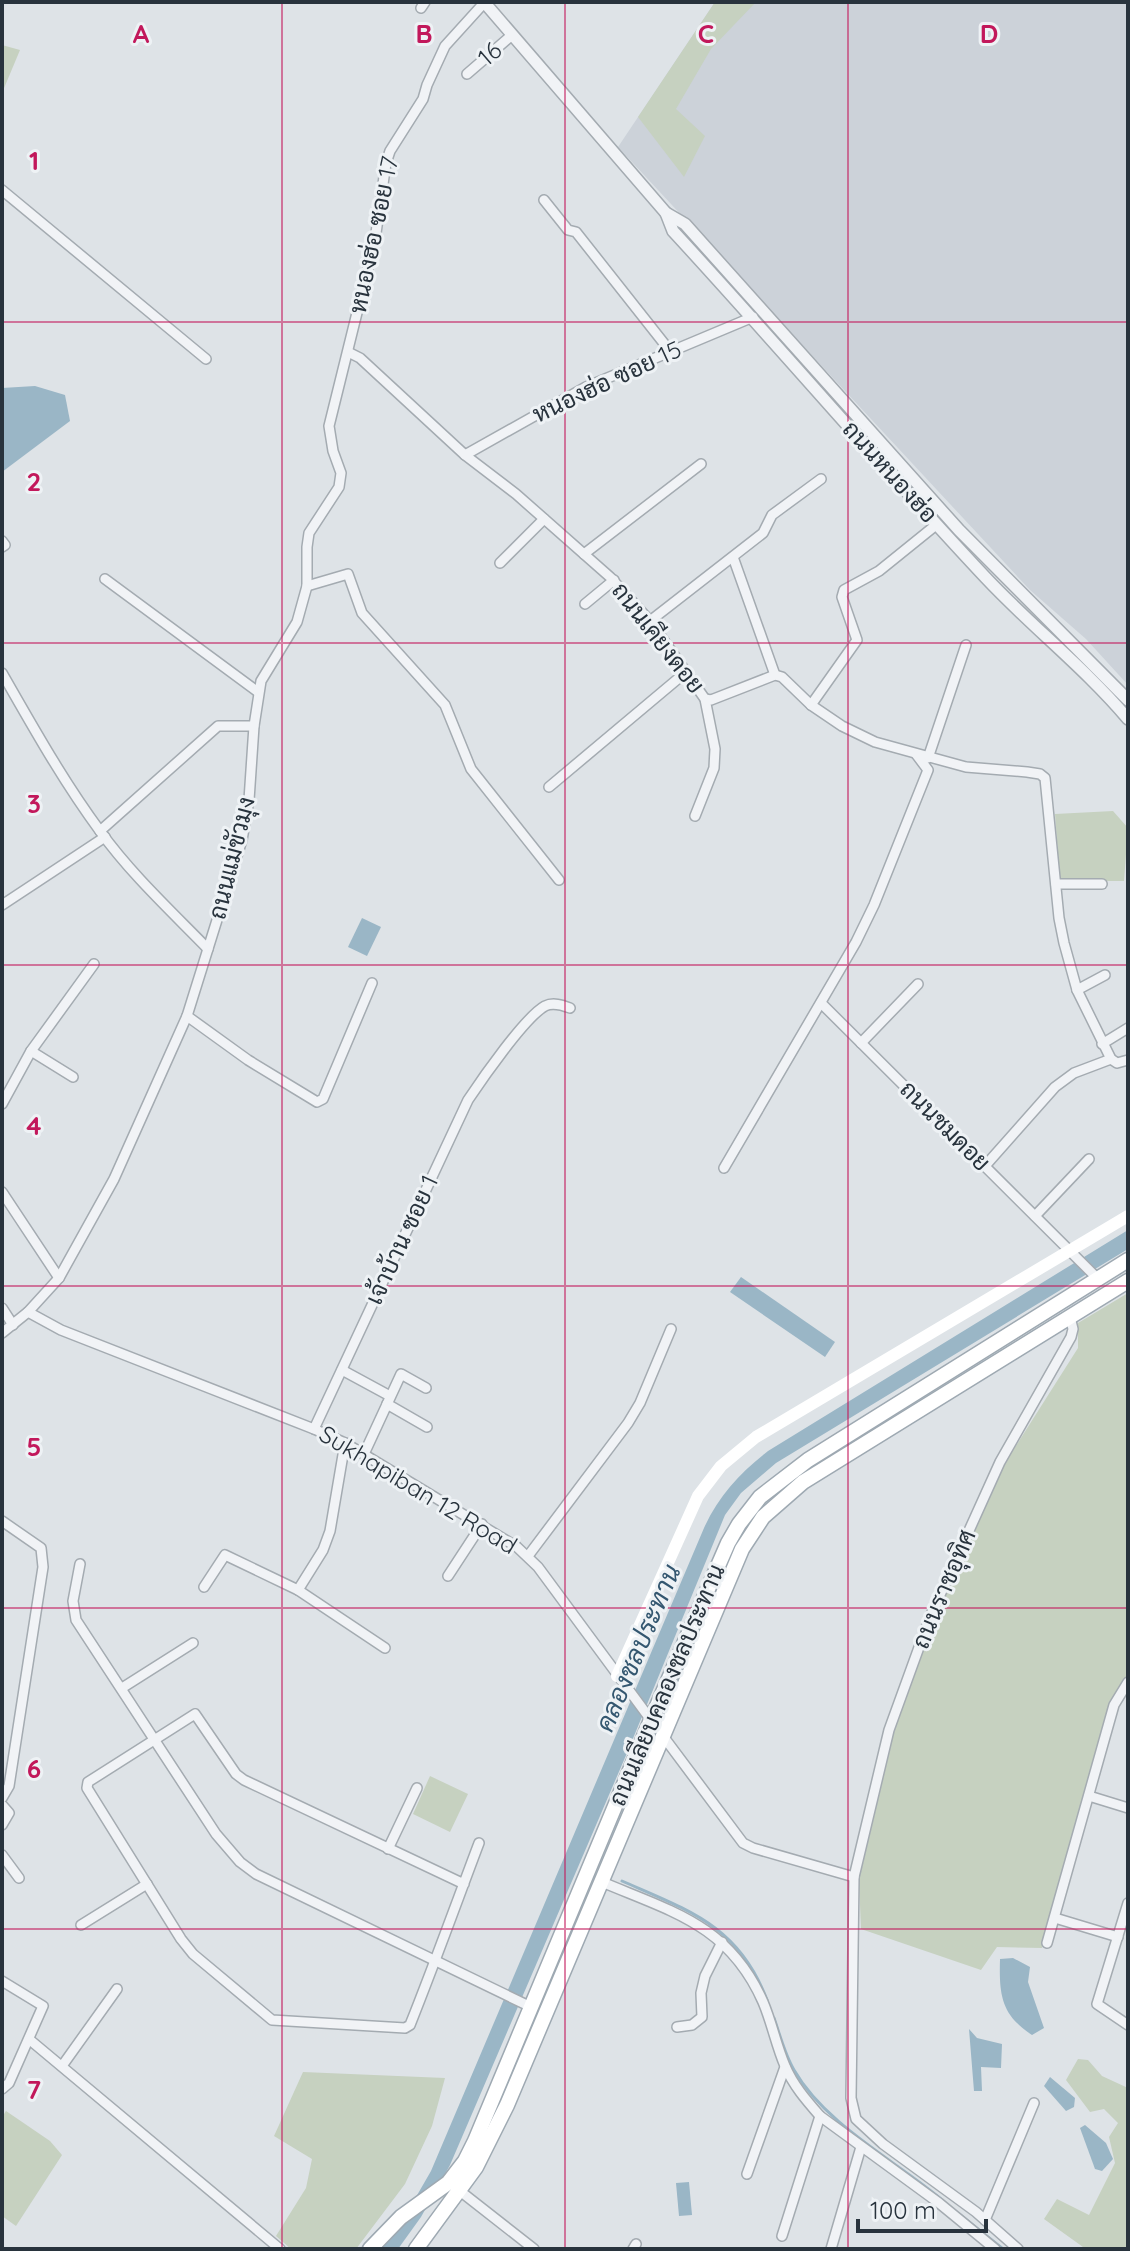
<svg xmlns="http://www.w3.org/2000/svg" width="1130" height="2251" viewBox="0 0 1130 2251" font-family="Quicksand,Sarabun,sans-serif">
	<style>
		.built { fill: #ccd2d9 }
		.green { fill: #c6d1c0 }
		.water { fill: #9ab6c6 }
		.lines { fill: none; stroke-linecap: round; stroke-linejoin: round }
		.stream { stroke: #9ab6c6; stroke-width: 3 }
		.minor-casing { stroke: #a4abb1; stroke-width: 12 }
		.tertiary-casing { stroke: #a4abb1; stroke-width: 14 }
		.primary-casing { stroke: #9ea9b2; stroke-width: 17 }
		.minor { stroke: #f1f3f6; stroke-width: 9 }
		.tertiary { stroke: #f1f3f6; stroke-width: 11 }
		.secondary { stroke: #fff; stroke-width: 12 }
		.primary { stroke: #fff; stroke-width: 14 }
		.grid { fill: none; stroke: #c2185b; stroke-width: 2; stroke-opacity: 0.55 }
		.labels { text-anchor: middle; stroke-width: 6; stroke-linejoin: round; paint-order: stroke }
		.street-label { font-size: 24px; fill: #28333d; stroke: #eef2f5 }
		.water-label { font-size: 26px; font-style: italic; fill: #345770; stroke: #eef2f5 }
		.grid-label { font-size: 26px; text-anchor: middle; font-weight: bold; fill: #c2185b; stroke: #eef2f5; stroke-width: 6; stroke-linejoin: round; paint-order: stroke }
	</style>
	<rect width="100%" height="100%" fill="#dee3e7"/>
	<!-- built -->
	<polygon class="built" points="715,2 1128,2 1128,685 1086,639 1030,590 618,147"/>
	<!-- green -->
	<g class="green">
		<polygon points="715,2 756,2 711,49 676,109 705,136 684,177 638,117"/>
		<polygon points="2,45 20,50 2,93"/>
		<polygon points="1113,811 1128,828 1124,881 1060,881 1055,814"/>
		<polygon points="1128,1293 1128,1678 1108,1710 1042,1948 997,1947 981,1970 861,1929 859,1880 894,1732 937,1613 1000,1471 1078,1348 1078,1323"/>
		<polygon points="430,1776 468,1794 450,1832 413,1814"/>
		<polygon points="1078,2059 1088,2060 1102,2076 1128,2088 1128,2249 1083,2249 1083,2247 1044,2219 1057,2199 1089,2215 1115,2163 1109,2137 1118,2123 1104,2109 1090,2112 1066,2080"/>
		<polygon points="303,2072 445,2078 432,2126 405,2184 356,2249 291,2249 276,2236 306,2188 312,2159 274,2136"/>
		<polygon points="6,2111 50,2141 62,2155 16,2226 2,2216 2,2117"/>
	</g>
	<!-- water -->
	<g class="water">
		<polygon points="35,386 65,395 70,421 2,472 2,388"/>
		<polygon points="362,918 381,927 367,956 348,947"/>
		<path d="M1128,1230V1249L776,1463L741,1493L725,1515L627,1753L450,2165L421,2217L398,2249H382L401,2223L431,2171L704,1528C719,1495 740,1473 768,1451Z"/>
		<polygon points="741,1277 835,1342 825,1357 730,1292"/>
		<path d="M1013,1958L1030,1967L1028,1982L1044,2028L1032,2035C1001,2015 999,1994 1000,1959Z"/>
		<polygon points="969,2029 977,2038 1002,2044 1001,2068 981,2067 982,2091 974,2091"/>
		<polygon points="1050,2077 1075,2098 1074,2107 1066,2111 1044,2086"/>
		<polygon points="1085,2125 1106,2143 1113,2159 1102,2171 1095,2169 1080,2128"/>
		<polygon points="689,2182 692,2215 679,2216 676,2183"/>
	</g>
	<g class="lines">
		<!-- stream -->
		<g class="stream">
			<path d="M622,1881C690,1911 739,1926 767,2000"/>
			<path d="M774,2018C780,2035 785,2055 794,2070C825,2124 894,2160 941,2199"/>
			<polyline points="959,2214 1003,2249"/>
		</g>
		<!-- minor casing -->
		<g class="minor-casing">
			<g id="minor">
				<polyline points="421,8 425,2"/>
				<polyline points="467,74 512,35"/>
				<polyline points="2,190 206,359"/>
				<polyline points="544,200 568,230 576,232 670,351"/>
				<polyline points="348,352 360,358 465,455 516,494 610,577 650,621 705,699 715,749 714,768 695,816"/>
				<polyline points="465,455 586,387 753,317"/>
				<polyline points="2,541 5,545 2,547"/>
				<polyline points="584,554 701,464"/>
				<polyline points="733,557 775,675"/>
				<polyline points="500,563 544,519"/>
				<polyline points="105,579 258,692"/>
				<polyline points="307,586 348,574 362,613 445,705 471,769 559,880"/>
				<polyline points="585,604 614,580"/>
				<polyline points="650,621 763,533 772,515 821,479"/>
				<path d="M2,673C33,727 63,781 100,831C131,874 171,911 208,949"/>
				<polyline points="705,699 711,700 775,675 782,677 811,705 842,726 875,742 966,767 1027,772 1040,774 1045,778 1059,918 1064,943 1077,990 1111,1059 1117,1063 1128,1060"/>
				<polyline points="811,705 857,640 842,597 844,590 879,571 936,525"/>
				<polyline points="928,758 966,645"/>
				<polyline points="549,787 686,672"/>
				<polyline points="100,831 218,726 254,726"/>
				<polyline points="1056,884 1102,884"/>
				<polyline points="2,905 105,837"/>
				<polyline points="1077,990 1105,975"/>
				<polyline points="821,1003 1098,1279"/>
				<polyline points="187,1016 248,1060 317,1102 323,1099 372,983"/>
				<polyline points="861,1043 918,984"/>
				<polyline points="1102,1044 1128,1028"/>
				<polyline points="31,1051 73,1077"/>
				<polyline points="2,1104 31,1051 94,964"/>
				<polyline points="985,1166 1055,1087 1074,1073 1111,1059"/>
				<polyline points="724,1168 856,942 874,905 928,770 916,754"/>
				<polyline points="2,1192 59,1278"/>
				<polyline points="1035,1216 1089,1159"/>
				<polyline points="2,1308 13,1325"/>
				<polyline points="28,1312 61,1330 314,1429 345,1443 517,1547 538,1567 651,1720"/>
				<polyline points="2,1333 28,1312 59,1278 114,1179 187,1016 242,840 249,800 254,726 261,681 297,622 307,586 307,547 309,533 339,487 341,473 333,451 329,426 375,240 386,163 390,151 423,99 427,85 445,46 484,3"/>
				<polyline points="342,1370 390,1396"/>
				<polyline points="387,1404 427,1427"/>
				<path d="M314,1429L468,1100C482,1079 525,1017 545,1006C553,1002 562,1005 570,1008"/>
				<polyline points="364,1454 401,1374 426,1388"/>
				<polyline points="2,1521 41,1548 43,1567 9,1786 2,1798"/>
				<polyline points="528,1556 628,1423 640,1403 671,1329"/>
				<polyline points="80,1564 73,1601 76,1620 216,1834 240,1862 256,1874 531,2007"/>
				<polyline points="448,1576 482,1524"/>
				<polyline points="204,1587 225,1555 298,1590 323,1550 330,1531 345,1443"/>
				<polyline points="298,1590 385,1648"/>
				<polyline points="122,1688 193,1643"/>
				<polyline points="663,1736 743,1843 753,1848 854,1877"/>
				<polyline points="1089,1796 1128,1808"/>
				<polyline points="2,1805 9,1813 2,1825"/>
				<polyline points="388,1849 417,1788"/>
				<polyline points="2,1855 19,1878"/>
				<path d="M602,1882C673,1912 729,1925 763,2002C772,2023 776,2045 785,2066C793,2085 806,2100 820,2116L939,2203L995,2249"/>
				<path d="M464,1884L244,1780L236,1774L195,1714L88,1782L87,1788L181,1939L193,1954L272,2020L405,2028L410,2025C434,1965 456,1904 479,1843"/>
				<polyline points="1128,1903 1097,2004 1128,2025"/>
				<polyline points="1055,1918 1118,1937"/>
				<polyline points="81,1925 147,1884"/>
				<polyline points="1047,1943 1114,1705 1128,1682"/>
				<polyline points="2,1981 43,2006 9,2083 2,2089"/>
				<polyline points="677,2027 692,2025 702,2017 701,1993 705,1976 722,1942"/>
				<polyline points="30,2040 280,2249"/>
				<polyline points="62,2066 117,1989"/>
				<polyline points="747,2174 785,2067"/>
				<polyline points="460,2191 534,2249"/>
				<polyline points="985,2220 1034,2103"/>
				<polyline points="782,2236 820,2116"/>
				<polyline points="633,2249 636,2244"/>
				<polyline points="831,2249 861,2147"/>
				<polyline points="1018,2249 976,2212 883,2144 856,2119 851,2098 854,1877 889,1730 930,1617 1000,1462 1071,1337 1073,1329 1070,1317"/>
			</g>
		</g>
		<!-- tertiary casing -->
		<g class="tertiary-casing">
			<g id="tertiary">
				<polyline points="484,2 666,213 685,224 959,530 1128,700"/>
				<path d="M666,213L673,231C779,346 880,465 986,578C1032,627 1085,668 1128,719"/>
			</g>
		</g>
		<!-- primary casing -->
		<g class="primary-casing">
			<g id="primary">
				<polyline points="370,2249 401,2217 448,2183 465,2161 475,2141 651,1720 728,1543 739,1524 760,1497 808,1460 1128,1260"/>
				<polyline points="416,2249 476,2167 507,2105 742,1549 763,1517 803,1482 1128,1281"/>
			</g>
		</g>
		<!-- minor -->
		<use href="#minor" class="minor"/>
		<!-- tertiary -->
		<use href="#tertiary" class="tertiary"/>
		<!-- secondary -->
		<polyline class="secondary" points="617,1676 698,1496 721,1466 756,1437 1128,1216"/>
		<!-- primary -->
		<use href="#primary" class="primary"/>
	</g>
	<!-- grid -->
	<path class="grid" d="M282,2V2249M565,2V2249M848,2V2249M2,322H1128M2,643H1128M2,965H1128M2,1286H1128M2,1608H1128M2,1929H1128"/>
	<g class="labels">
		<!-- street labels -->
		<g class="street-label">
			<text transform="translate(490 54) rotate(-41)" y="8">16</text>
			<text transform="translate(374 235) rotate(-78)" y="8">หนองฮ่อ ซอย 17</text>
			<text transform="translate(607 382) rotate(-25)" y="8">หนองฮ่อ ซอย 15</text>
			<text transform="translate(890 472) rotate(48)" y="8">ถนนหนองฮ่อ</text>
			<text transform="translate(658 638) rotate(52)" y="8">ถนนเคียงดอย</text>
			<text transform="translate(232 858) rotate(-76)" y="8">ถนนแม่ขัวมุง</text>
			<text transform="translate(945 1126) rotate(45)" y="8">ถนนชมดอย</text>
			<text transform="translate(402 1240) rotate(-65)" y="8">เจ้าบ้าน ซอย 1</text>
			<text transform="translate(418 1490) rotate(31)" y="8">Sukhapiban 12 Road</text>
			<text transform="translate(944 1589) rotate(-67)" y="8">ถนนราชอุทิศ</text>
			<text transform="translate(667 1685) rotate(-67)" y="8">ถนนเลียบคลองชลประทาน</text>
		</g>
		<!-- water labels -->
		<g class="water-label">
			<text transform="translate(638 1648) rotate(-67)" y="9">คลองชลประทาน</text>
		</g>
	</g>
	<g class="grid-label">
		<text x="141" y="43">A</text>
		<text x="424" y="43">B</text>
		<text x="706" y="43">C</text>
		<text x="989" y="43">D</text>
		<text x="34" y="170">1</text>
		<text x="34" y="491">2</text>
		<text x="34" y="813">3</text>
		<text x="34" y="1135">4</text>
		<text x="34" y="1456">5</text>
		<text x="34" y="1778">6</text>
		<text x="34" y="2099">7</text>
	</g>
	<!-- border -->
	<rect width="1130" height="2251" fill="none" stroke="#28333d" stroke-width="8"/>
	<!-- scale -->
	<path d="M858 2219v12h128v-12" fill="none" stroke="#28333d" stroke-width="4"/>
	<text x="870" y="2219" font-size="24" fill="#28333d" stroke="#eef2f5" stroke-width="6" paint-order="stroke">100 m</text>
</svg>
